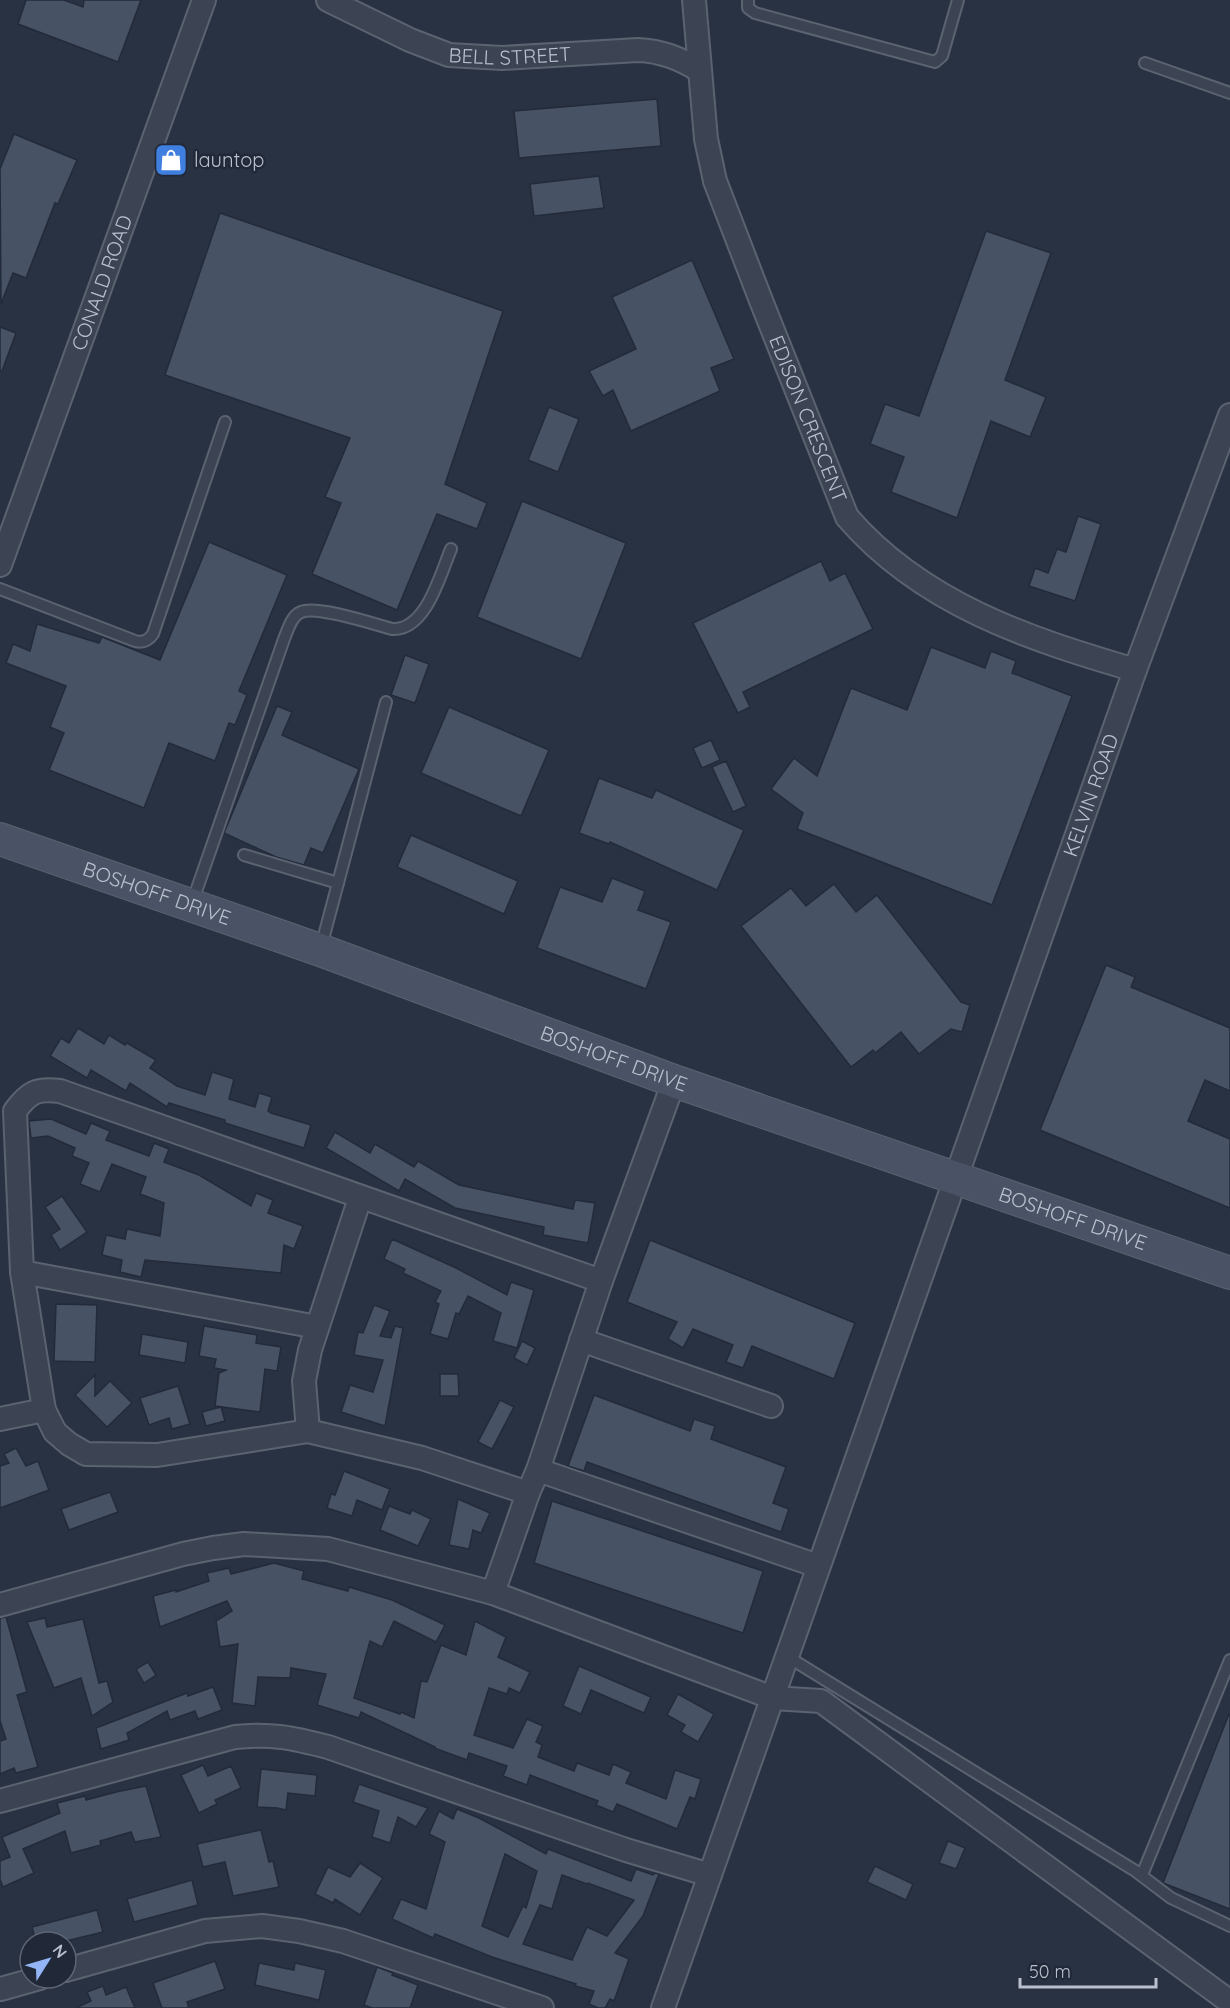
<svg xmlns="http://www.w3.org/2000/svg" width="1230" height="2008" viewBox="0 0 1230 2008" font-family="Quicksand,sans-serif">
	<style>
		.building { fill: #475265; stroke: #232b3a; stroke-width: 1.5; fill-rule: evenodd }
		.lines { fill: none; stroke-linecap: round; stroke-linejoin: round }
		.lane-casing { stroke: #5b6270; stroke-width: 14 }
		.street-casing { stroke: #5b6270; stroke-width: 26 }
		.secondary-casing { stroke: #5b6270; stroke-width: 34 }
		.lane { stroke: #3c4453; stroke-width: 10 }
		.street { stroke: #3c4453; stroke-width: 22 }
		.secondary { stroke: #4a5366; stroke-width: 32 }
		.labels { text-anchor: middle; stroke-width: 5; stroke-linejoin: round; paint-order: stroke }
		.street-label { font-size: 20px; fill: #bac0cd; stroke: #212939 }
		.poi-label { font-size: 20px; fill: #bac0cd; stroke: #212939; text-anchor: start }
	</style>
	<rect width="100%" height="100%" fill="#283243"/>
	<!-- building -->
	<g class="building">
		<polygon points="26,0 64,0 83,7 84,0 141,0 118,62 18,24"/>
		<polygon points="657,99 661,146 519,158 514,111"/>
		<polygon points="14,134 77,160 58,204 55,203 26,278 13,273 1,304 0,169"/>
		<polygon points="599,176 604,208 534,216 530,184"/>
		<polygon points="220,213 503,311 445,484 487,503 477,529 437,514 397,610 312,574 341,503 325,497 350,438 165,375"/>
		<polygon points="986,231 1051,253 1005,380 1046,397 1030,437 991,421 957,518 891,492 904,457 870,444 885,404 919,416"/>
		<polygon points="692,260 734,359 711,368 720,391 631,431 613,390 603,396 589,371 636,349 612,297"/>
		<polygon points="0,327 16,333 2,371 0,371"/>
		<polygon points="549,407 579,419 558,472 528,460"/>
		<polygon points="522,501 626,543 581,659 477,617"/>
		<polygon points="1078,516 1101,524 1075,601 1029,586 1035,568 1048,573 1057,549 1066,552"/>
		<polygon points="209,542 287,575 239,691 247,695 235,725 229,723 215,761 169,743 144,808 49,770 64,733 50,727 66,686 6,663 13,644 30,651 37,624 99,643 102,637 160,660"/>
		<polygon points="821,561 830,581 845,573 873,629 743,692 750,707 738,713 693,623"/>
		<polygon points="931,647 985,668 991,651 1016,661 1012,673 1072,696 992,905 797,829 803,813 771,789 794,758 817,776 851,688 907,710"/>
		<polygon points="405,655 429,664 415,703 391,695"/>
		<polygon points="277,706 292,712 282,735 359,769 323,853 311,848 304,865 276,857 224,833"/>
		<polygon points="449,707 549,750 521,816 421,773"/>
		<polygon points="711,740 720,760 702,768 693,748"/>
		<polygon points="726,761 746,806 733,812 712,767"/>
		<polygon points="599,778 652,798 656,790 744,830 717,890 610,842 609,844 579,833"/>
		<polygon points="411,835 518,881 504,914 397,867"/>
		<polygon points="612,878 645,891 638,910 671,922 646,989 537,948 560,887 602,902"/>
		<polygon points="834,884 856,912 877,895 961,1002 970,1005 962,1032 951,1029 919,1054 901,1032 875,1053 873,1050 851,1067 741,926 791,888 806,906"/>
		<polygon points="1106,965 1135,977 1131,987 1230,1028 1230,1091 1205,1080 1188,1121 1230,1139 1230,1208 1040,1130"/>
		<polygon points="78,1028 104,1044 109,1035 125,1045 127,1043 156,1060 150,1068 177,1086 205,1095 212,1072 234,1079 229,1099 255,1107 259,1093 272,1097 268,1111 271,1113 311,1125 304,1148 225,1123 225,1120 169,1103 167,1107 130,1083 126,1091 91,1070 87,1078 50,1056 61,1038 69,1043"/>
		<polygon points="51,1119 86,1134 91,1123 110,1131 106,1140 149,1156 154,1143 169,1149 164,1162 199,1175 251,1206 256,1193 273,1200 268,1213 303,1226 294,1249 284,1245 281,1273 145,1260 141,1277 120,1272 122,1260 102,1255 106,1235 125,1239 127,1229 160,1236 164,1203 140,1194 146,1177 112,1164 100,1192 80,1184 89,1163 72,1156 75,1148 48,1136 31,1138 29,1121"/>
		<polygon points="335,1132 370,1153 375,1144 414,1167 418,1161 459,1185 573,1209 575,1200 595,1203 588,1243 543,1235 544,1227 455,1208 405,1179 399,1191 326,1148"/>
		<polygon points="62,1196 87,1232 60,1250 51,1235 60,1229 45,1207"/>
		<polygon points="392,1239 454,1267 507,1295 511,1282 534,1290 517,1348 493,1341 501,1313 468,1296 459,1314 456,1313 448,1339 430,1334 439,1304 435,1302 441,1291 403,1273 405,1269 384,1259"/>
		<polygon points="650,1240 855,1323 834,1379 752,1346 743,1368 726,1362 733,1345 693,1329 683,1348 668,1339 677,1322 627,1302"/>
		<polygon points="56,1304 97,1305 95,1362 54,1361"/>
		<polygon points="374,1305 390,1311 380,1336 391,1338 395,1326 403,1328 385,1426 341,1412 350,1385 373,1392 383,1360 354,1355 358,1332 363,1333"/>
		<polygon points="204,1326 257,1335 256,1343 281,1347 277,1371 265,1369 260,1412 215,1406 219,1373 226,1370 214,1368 216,1359 199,1356"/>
		<polygon points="142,1334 188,1342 185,1363 139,1355"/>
		<polygon points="522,1341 535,1348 527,1365 514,1358"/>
		<polygon points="440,1374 458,1374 459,1396 440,1396"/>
		<polygon points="95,1375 95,1396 110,1381 132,1403 107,1427 75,1395"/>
		<polygon points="178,1386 190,1424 172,1429 169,1418 149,1425 140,1398"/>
		<polygon points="594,1395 690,1431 694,1419 715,1426 711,1439 786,1467 773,1503 789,1509 781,1532 587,1462 584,1471 568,1466"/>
		<polygon points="500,1400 514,1407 492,1449 478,1442"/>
		<polygon points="221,1407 225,1421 206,1426 202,1412"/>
		<polygon points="16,1448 26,1466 38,1461 49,1490 0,1508 0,1466 9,1463 4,1454"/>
		<polygon points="344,1471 390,1489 382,1510 357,1500 352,1516 327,1508 331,1494 335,1495"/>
		<polygon points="110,1492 118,1512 69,1530 61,1509"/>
		<polygon points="458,1499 490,1513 481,1533 473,1530 469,1549 449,1545"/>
		<polygon points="552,1501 763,1571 743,1633 534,1563"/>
		<polygon points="389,1506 410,1514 412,1510 431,1519 418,1546 380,1530"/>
		<polygon points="274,1563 304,1571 302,1579 348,1591 349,1587 392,1600 445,1625 436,1642 394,1621 382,1647 370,1641 354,1698 400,1714 401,1712 414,1718 421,1681 427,1682 441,1645 466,1655 475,1621 506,1637 498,1657 530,1672 520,1693 509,1688 507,1694 489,1688 474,1735 513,1748 527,1719 543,1726 536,1742 542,1745 538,1757 574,1771 577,1763 609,1775 613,1764 631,1772 626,1783 666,1799 675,1770 701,1779 695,1799 690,1797 677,1829 617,1804 613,1812 596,1805 598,1801 530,1775 527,1785 503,1776 507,1766 469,1753 467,1760 434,1748 435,1747 361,1712 359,1718 317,1705 326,1674 291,1668 290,1678 258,1677 255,1706 232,1703 238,1644 220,1647 216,1621 232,1611 227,1601 160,1627 153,1596 176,1590 176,1592 209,1581 207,1573 229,1568 231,1574"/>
		<polygon points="6,1617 27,1692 17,1695 38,1767 16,1773 14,1768 0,1774 0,1741 6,1739 0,1721 0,1618"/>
		<polygon points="45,1618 47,1627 83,1619 99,1683 107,1681 113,1702 92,1716 81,1678 54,1688 27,1622"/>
		<polygon points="148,1662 156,1675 144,1683 136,1669"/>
		<polygon points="579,1666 651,1697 644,1713 591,1690 581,1714 563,1706"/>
		<polygon points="213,1687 222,1710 198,1719 195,1711 170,1720 167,1711 127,1733 129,1740 101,1749 96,1728 187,1693 188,1696"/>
		<polygon points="678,1694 714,1714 698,1742 681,1732 685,1725 667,1715"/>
		<polygon points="1229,1714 1230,1714 1230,1909 1163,1883"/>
		<polygon points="203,1765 208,1776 231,1766 241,1788 215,1800 217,1804 199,1813 181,1775"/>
		<polygon points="261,1769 317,1775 315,1796 288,1793 286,1810 277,1808 257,1807"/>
		<polygon points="359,1784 428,1808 416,1827 398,1817 390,1843 372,1837 379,1811 353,1802"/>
		<polygon points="146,1786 161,1837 135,1842 131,1832 100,1841 101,1845 71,1853 65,1831 23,1849 34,1873 3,1887 0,1879 0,1861 10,1857 2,1837 60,1813 57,1803 85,1796 86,1800 116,1792"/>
		<path d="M457,1809L479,1818L546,1854L548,1849L631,1881L636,1869L653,1875L655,1873L659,1874L643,1916L615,1953L629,1959L614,2001L610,1999L605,2008H598L589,2004L594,1991L575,1986L576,1984L492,1957L435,1934L433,1938L392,1919L401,1899L426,1909L445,1842L429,1834L439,1811L453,1819ZM505,1854L537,1871L526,1908L523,1906L508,1937L482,1926ZM562,1875L587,1884L588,1883L634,1900L607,1936L587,1927L572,1960L523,1944L540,1905L552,1909Z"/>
		<polygon points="261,1830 269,1862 273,1861 279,1887 233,1896 225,1862 203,1867 197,1844"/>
		<polygon points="948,1841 965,1848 956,1869 939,1863"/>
		<polygon points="360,1863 383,1878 360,1915 335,1899 333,1903 315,1894 328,1867 350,1877"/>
		<polygon points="875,1866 913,1884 906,1900 867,1882"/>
		<polygon points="192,1880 198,1905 134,1922 127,1899"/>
		<polygon points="97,1910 103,1932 62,1942 36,1942 32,1927"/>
		<polygon points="215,1961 225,1989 187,2002 189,2008 162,2008 153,1983"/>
		<polygon points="259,1963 294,1970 295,1963 326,1970 319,2000 255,1985"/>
		<polygon points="377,1967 393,1973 392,1975 418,1985 410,2008 372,2008 364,2005"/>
		<polygon points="103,1986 106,1995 126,1987 135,2008 76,2008 91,2001 87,1992"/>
	</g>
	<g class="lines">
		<!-- lane casing -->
		<g class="lane-casing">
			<g id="lane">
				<polyline points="748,0 748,8 755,13 935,62 942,56 958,0"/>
				<polyline points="1145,63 1230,93"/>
				<path d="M0,589L135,641C143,643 148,641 153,634L225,422"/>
				<polyline points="244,855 338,883"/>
				<path d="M192,903L284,639C288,630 291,616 301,612C317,605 374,624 392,629C426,631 440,575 451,549"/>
				<polyline points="321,947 386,702"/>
				<polyline points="788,1657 1142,1875 1230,1660"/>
				<polyline points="1138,1873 1171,1898 1230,1926"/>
			</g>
		</g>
		<!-- street casing -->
		<g class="street-casing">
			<g id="street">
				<path id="s1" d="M328,0L410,40L449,55L502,58L638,50C661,51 679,58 699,70"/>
				<path id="s2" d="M694,0L706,139L715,181L760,298L847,517C922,604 1029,639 1135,670"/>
				<path id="s3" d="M0,565L204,0"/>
				<polyline points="360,1198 310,1350 304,1381 308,1431 422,1458 528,1493"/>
				<polyline points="22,1272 317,1327"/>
				<polyline points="601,1281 674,1081"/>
				<polyline points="581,1340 771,1406"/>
				<polyline points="44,1410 55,1432 69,1444 86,1454 157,1455 308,1431"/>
				<path d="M0,1419L44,1410L22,1272L15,1111C29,1092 37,1088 60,1091L601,1281L538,1470L528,1493L493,1593"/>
				<polyline points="538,1470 818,1566"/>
				<polyline points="0,1605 183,1554 213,1548 244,1544 328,1549 493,1593 773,1698 821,1701 1230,2002"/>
				<path d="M0,1801L235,1737C271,1733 293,1738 328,1747L626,1850L710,1875"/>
				<polyline points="66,1970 205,1931 262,1926 299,1931 343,1941 542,2008"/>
				<polyline points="1,1989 40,1978"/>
				<path id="s4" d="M663,2008L1135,670L1230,415"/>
			</g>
		</g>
		<!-- secondary casing -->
		<g class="secondary-casing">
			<g id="secondary">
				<path id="s5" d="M0,839L320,950L674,1081L1230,1273"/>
			</g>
		</g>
		<!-- lane -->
		<use href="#lane" class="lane"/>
		<!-- street -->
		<use href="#street" class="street"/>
		<!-- secondary -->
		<use href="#secondary" class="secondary"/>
	</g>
	<!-- icons -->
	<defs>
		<g id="shop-square" transform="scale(1.725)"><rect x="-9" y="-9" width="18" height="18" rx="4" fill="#3f7fe0" stroke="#212939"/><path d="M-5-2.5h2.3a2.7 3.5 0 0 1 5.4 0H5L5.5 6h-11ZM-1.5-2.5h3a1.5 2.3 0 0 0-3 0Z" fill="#fff"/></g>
	</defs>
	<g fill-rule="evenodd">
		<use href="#shop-square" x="171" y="160"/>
	</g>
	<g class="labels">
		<!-- street labels -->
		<g class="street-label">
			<text dy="7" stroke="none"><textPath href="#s1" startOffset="194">BELL STREET</textPath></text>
			<text dy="7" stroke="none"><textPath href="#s3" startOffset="300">CONALD ROAD</textPath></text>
			<text dy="7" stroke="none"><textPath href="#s2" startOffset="438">EDISON CRESCENT</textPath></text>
			<text dy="7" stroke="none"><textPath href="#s4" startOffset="1286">KELVIN ROAD</textPath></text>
			<text dy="7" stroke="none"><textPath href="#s5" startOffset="166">BOSHOFF DRIVE</textPath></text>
			<text dy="7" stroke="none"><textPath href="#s5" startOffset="652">BOSHOFF DRIVE</textPath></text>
			<text dy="7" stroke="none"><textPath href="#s5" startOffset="1138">BOSHOFF DRIVE</textPath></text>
		</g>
		<!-- poi labels -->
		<g class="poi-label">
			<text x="194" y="167">launtop</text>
		</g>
	</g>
	<!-- north arrow -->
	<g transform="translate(48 1960) rotate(53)"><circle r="28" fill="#212939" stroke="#5e6574" stroke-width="1.5"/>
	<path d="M0-4.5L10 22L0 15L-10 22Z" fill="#94b5f7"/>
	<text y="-9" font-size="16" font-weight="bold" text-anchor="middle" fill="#bac0cd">N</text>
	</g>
	<!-- scale -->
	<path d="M1020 1978v9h136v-9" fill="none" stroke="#bac0cd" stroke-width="3"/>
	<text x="1029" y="1978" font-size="18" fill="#bac0cd" stroke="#212939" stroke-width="4.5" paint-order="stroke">50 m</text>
</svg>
